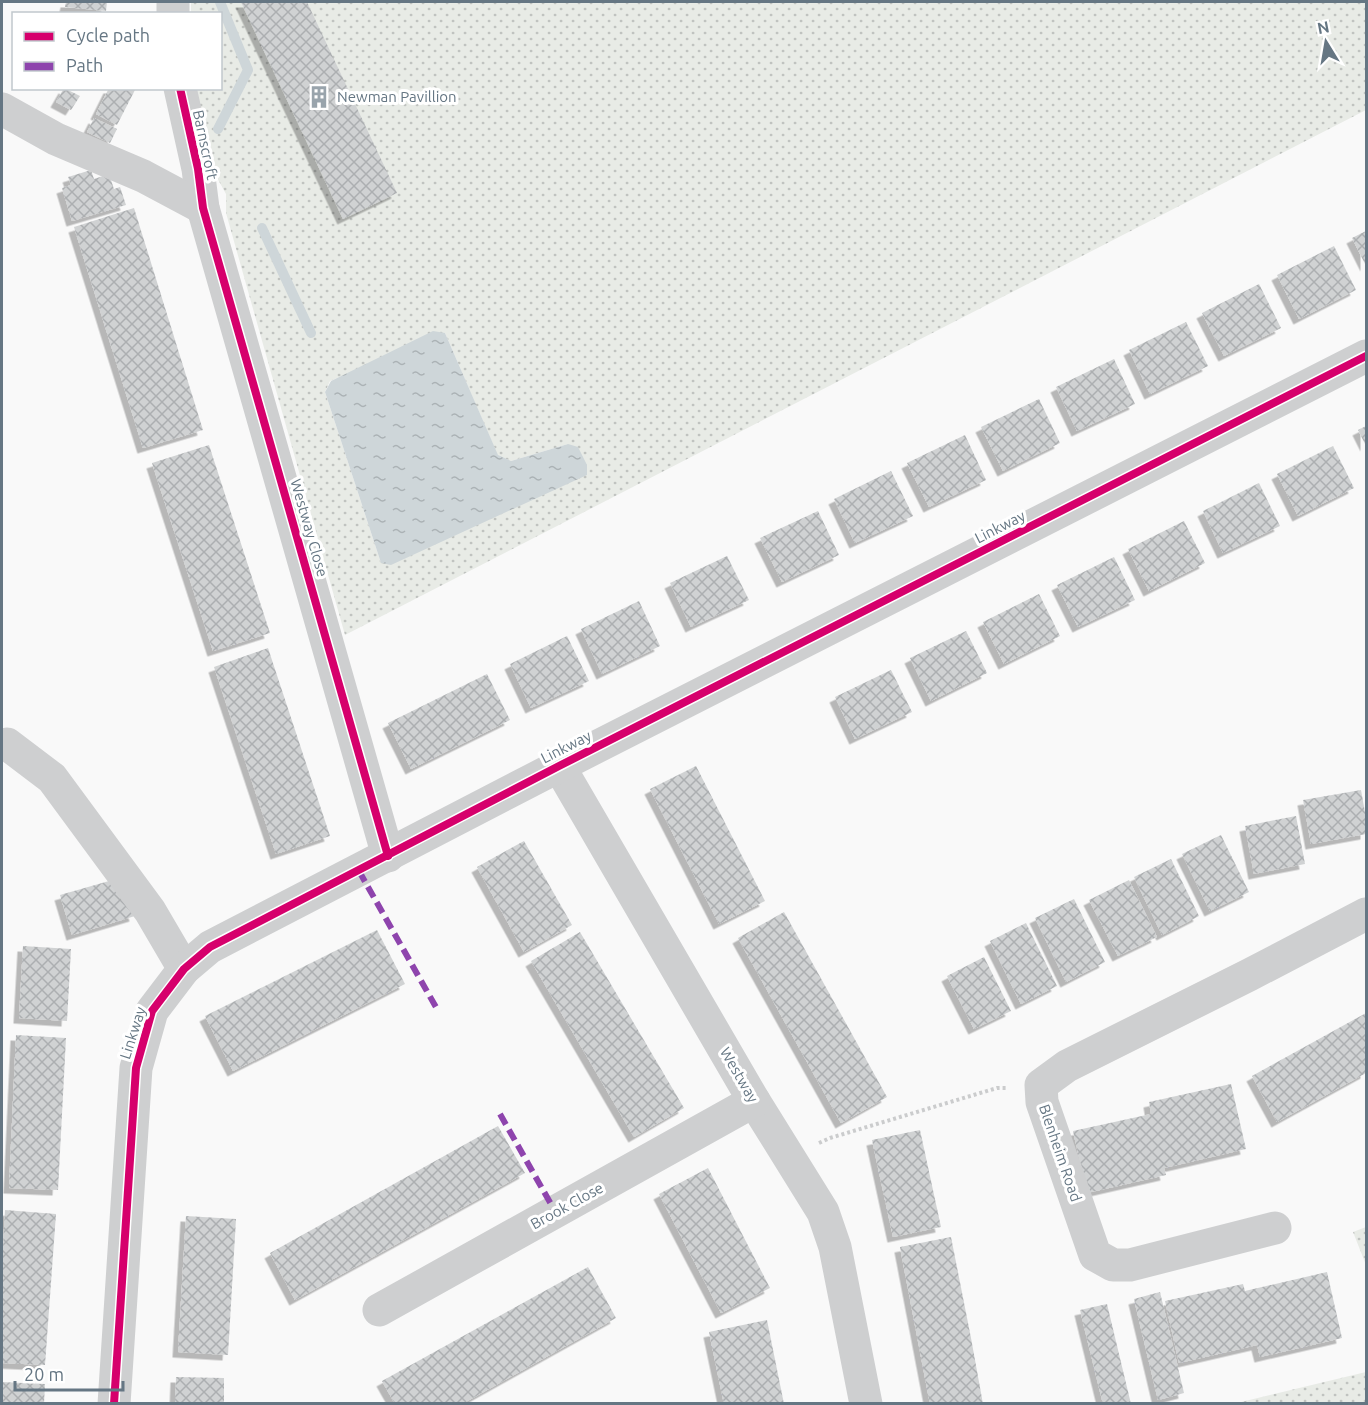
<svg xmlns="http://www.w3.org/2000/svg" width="1368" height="1405" viewBox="0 0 1368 1405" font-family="Ubuntu,sans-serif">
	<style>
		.park { fill: url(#park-dots); fill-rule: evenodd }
		.water { fill: url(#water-ripples) }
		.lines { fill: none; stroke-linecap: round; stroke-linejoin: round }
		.stream { stroke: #ced6d9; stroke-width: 10 }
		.building { fill: url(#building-cross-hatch); filter: url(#shadow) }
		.path { stroke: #cbcccd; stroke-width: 4; stroke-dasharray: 3 3; stroke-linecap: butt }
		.minor { stroke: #cecfd0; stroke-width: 33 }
		.quiet { stroke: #8e44ad; stroke-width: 6; stroke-dasharray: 12 6; stroke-linecap: butt }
		.cycleway-casing { stroke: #fff; stroke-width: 11 }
		.cycleway { stroke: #d6006c; stroke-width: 8 }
		.labels { text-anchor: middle; stroke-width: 6; stroke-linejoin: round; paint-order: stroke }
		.poi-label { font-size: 15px; fill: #657683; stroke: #fff; text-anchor: start }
		.street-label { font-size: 15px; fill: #657683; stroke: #fff }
	</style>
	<defs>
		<pattern id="park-dots" width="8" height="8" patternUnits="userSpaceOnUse" patternTransform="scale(1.5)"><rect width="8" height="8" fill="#e8ebe6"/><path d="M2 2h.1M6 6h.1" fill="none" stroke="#c0c3c0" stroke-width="1.8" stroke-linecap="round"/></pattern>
		<pattern id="water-ripples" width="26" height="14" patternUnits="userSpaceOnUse" patternTransform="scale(1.5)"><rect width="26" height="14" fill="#ced6d9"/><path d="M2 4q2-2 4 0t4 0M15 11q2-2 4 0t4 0" fill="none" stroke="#abb2b5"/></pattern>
		<pattern id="building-cross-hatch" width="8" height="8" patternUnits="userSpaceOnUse" patternTransform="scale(1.5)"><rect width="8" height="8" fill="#d0d2d3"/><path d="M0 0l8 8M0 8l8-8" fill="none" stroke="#acafb1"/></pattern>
		<filter id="shadow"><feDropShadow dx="-5.5" dy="5.5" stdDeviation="0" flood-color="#0004"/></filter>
	</defs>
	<rect width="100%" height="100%" fill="#f9f9f9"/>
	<!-- park -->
	<g class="park">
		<path d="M191,2H1366V110L345,635L226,213V194L215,174L194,89L220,88V14H191ZM445,333L498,456L511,461L568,444L381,563L325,392L330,381Z"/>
		<polygon points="1366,1227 1366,1265 1353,1232"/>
		<polygon points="1366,1372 1366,1403 1237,1403"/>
	</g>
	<!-- water -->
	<polygon class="water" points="433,331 445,333 498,455 511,461 568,444 578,447 587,465 587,475 391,565 381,563 325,392 331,381"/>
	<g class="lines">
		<!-- stream -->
		<g class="stream">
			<polyline points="218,129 248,70 220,2"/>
			<polyline points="262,228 311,333"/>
		</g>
	</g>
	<!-- building -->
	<g class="building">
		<polygon points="66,2 107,2 106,11 65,7"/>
		<polygon points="241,2 307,2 397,193 343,219"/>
		<polygon points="64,88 80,96 71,110 56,102"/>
		<polygon points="109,88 136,88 117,125 96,114"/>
		<polygon points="94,118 117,129 110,143 87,132"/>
		<polygon points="91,170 94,179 109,174 114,189 120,187 126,205 72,221 62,188 71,185 68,177"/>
		<polygon points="134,208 203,430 143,448 74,227"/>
		<polygon points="1366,231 1366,266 1352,238"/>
		<polygon points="1334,246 1356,290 1299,319 1277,275"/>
		<polygon points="1259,284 1281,328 1224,356 1202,313"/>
		<polygon points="1186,322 1208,366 1150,394 1129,350"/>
		<polygon points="1114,359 1135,404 1077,431 1056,387"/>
		<polygon points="1039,399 1060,443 1003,471 981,427"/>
		<polygon points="1366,426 1366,446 1358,430"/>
		<polygon points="965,435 986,480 929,507 907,463"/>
		<polygon points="209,445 270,633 213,651 152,463"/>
		<polygon points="1333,446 1354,488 1298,516 1277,474"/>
		<polygon points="891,471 913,516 855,543 834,499"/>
		<polygon points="1259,483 1280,526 1223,553 1203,511"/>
		<polygon points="818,511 839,555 782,582 760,538"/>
		<polygon points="1184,521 1205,563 1149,591 1128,549"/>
		<polygon points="727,556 749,600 691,627 670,583"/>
		<polygon points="1114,557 1135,600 1078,627 1057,585"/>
		<polygon points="1039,594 1060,636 1004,664 983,622"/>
		<polygon points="639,601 660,646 602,674 581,629"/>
		<polygon points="966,631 987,673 931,701 910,658"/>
		<polygon points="567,636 589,681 531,708 510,664"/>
		<polygon points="268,648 330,836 276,854 214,667"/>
		<polygon points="891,670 912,712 855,739 835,697"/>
		<polygon points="487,674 510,720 411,769 388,723"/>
		<polygon points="696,766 765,901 719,924 650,789"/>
		<polygon points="1361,790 1366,818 1366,834 1311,844 1303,800"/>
		<polygon points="1296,816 1305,864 1254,874 1245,826"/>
		<polygon points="1221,835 1249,892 1210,911 1182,854"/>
		<polygon points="524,841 572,925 524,952 477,867"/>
		<polygon points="1171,859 1199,916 1162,935 1134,877"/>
		<polygon points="123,877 135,916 72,935 60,895"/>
		<polygon points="1129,880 1157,937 1118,956 1089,900"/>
		<polygon points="1074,899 1105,962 1066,982 1035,918"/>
		<polygon points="784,912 887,1097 841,1123 738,938"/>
		<polygon points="1026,923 1057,986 1021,1004 990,941"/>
		<polygon points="377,930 405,984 233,1071 205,1016"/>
		<polygon points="580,932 684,1108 634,1137 531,961"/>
		<polygon points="23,946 71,949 67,1021 19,1018"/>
		<polygon points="984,957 1011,1011 974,1029 947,976"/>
		<polygon points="1366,1013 1366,1073 1277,1122 1252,1076"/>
		<polygon points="16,1035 66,1038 58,1190 9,1188"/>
		<polygon points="1231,1084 1246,1149 1164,1168 1166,1175 1087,1193 1073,1131 1151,1114 1149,1102"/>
		<polygon points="498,1126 525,1173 295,1300 270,1253"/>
		<polygon points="920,1130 941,1227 893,1237 872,1140"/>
		<polygon points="708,1168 770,1288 721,1313 659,1194"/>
		<polygon points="5,1210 56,1214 45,1365 2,1363 2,1268"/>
		<polygon points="186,1216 236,1219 228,1355 178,1352"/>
		<polygon points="951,1237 971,1338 983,1404 930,1404 900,1247"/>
		<polygon points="588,1267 616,1318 462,1404 395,1404 382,1381"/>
		<polygon points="1327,1272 1342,1338 1260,1357 1257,1345 1179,1363 1165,1301 1243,1284 1245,1291"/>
		<polygon points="1160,1292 1184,1393 1158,1400 1134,1299"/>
		<polygon points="1107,1304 1131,1404 1103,1404 1080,1310"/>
		<polygon points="767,1320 784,1404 724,1404 709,1332"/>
		<polygon points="176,1377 224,1378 224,1404 175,1404"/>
		<polygon points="2,1382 45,1384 44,1404 2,1404"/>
	</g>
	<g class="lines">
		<!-- path -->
		<polyline class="path" points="819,1143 830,1138 997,1088 1007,1088"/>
		<!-- minor -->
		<g class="minor">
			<polyline points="173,2 173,14"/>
			<polyline points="180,88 198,169 203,208 388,856"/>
			<polyline points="2,109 56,139 143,176 203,208"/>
			<polyline points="7,744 52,778 150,911 184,969"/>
			<polyline points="559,766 754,1101 823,1212 835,1247 866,1404"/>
			<polyline points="1275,1228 1130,1265 1113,1265 1095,1255 1042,1102 1041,1085 1067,1066 1249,975 1366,914"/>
			<polyline points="379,1310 754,1101"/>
			<polyline points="114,1404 136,1068 152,1011 184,969 210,947 559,766 1366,356"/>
		</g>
		<!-- quiet -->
		<g class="quiet">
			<polyline points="359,871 437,1009"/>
			<polyline points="500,1114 556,1213"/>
		</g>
		<!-- cycleway casing -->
		<g class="cycleway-casing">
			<g id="cycleway">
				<polyline points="180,88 198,169 203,208 388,856"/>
				<polyline points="114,1404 136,1068 152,1011 184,969 210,947 559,766 1366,356"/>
			</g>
		</g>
		<!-- cycleway -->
		<use href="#cycleway" class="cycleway"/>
	</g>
	<!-- icons -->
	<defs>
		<g id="building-bare" transform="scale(1.8)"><path d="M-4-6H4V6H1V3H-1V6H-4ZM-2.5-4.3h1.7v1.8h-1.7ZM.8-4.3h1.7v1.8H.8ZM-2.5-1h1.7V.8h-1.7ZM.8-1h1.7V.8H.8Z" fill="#99a4ac" stroke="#fff" stroke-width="2.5" paint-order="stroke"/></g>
	</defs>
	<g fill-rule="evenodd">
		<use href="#building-bare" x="319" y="97"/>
	</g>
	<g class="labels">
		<!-- poi labels -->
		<g class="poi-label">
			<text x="337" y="102">Newman Pavillion</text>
		</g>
		<!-- street labels -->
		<g class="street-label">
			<text transform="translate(205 145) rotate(78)" y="5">Barnscroft</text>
			<text transform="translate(1000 527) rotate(-27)" y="5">Linkway</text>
			<text transform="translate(309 528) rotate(74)" y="5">Westway Close</text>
			<text transform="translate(566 747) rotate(-27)" y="5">Linkway</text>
			<text transform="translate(133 1033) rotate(-72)" y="5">Linkway</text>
			<text transform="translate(739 1075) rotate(60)" y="5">Westway</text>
			<text transform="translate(1060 1153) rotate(71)" y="5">Blenheim Road</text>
			<text transform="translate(567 1206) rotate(-29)" y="5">Brook Close</text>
		</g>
	</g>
	<!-- border -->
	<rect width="1368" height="1405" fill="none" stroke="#657683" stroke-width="6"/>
	<!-- legend -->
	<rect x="12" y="12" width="210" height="78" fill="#ffffff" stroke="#c1c8cd" stroke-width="1.5"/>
	<rect x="24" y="32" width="30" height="9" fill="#d6006c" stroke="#c1c8cd" stroke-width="1.5"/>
	<text x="66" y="42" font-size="18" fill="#657683">Cycle path</text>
	<rect x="24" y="62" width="30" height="9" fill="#8e44ad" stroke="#c1c8cd" stroke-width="1.5"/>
	<text x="66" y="72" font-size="18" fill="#657683">Path</text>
	<!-- north arrow -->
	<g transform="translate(1326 42) rotate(349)" stroke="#ffffff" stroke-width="4.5" paint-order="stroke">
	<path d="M0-4.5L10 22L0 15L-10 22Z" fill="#657683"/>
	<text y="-9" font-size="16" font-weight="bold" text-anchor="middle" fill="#657683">N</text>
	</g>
	<!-- scale -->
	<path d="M15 1381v9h108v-9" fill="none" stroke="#657683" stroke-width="3"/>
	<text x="24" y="1381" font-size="18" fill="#657683" stroke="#ffffff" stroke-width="4.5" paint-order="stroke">20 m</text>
</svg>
